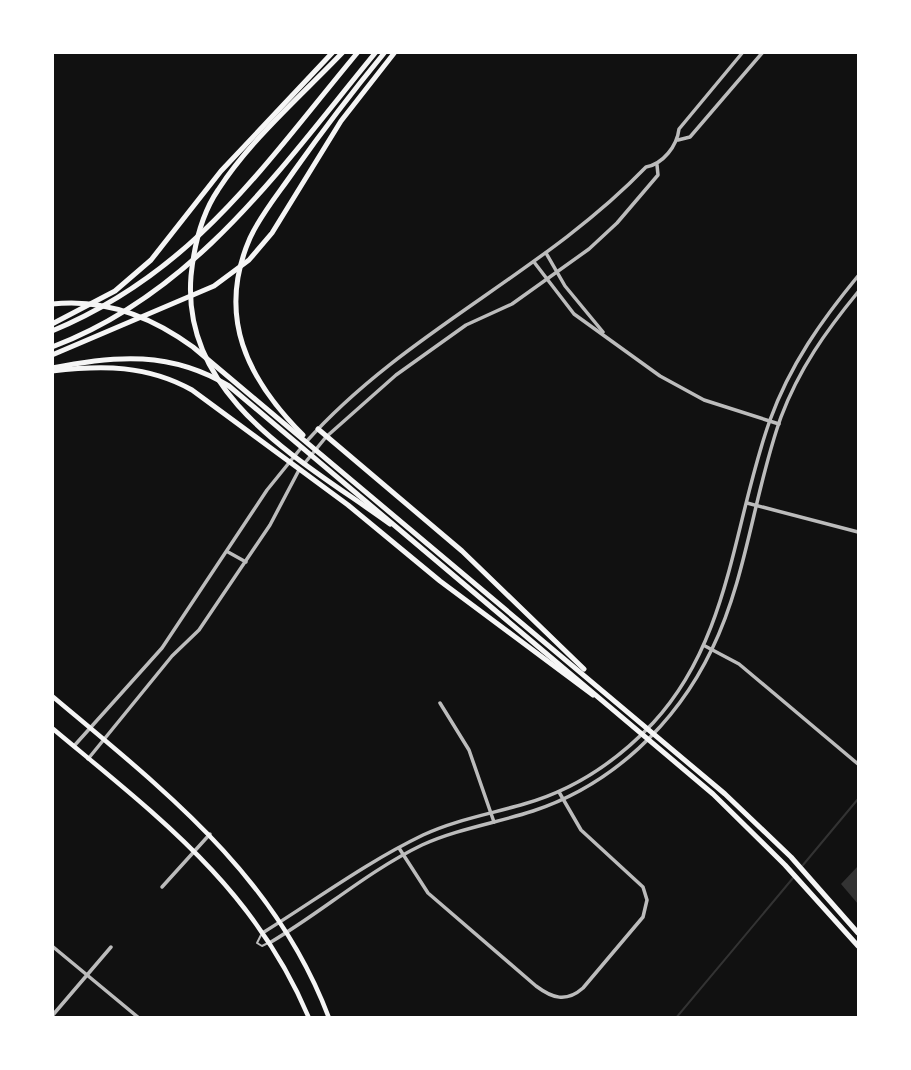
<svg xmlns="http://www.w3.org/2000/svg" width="911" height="1070" viewBox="0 0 911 1070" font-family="Montserrat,sans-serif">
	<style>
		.water { fill: #333 }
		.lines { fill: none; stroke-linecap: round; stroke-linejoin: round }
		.stream { stroke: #333; stroke-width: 2 }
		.service { stroke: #bcbcbc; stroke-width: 2 }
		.minor { stroke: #bcbcbc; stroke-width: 3.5 }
		.tertiary { stroke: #bcbcbc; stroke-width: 3.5 }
		.secondary { stroke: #f5f5f5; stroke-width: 4.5 }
		.motorway { stroke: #f5f5f5; stroke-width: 5 }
	</style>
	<rect width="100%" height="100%" fill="#111"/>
	<!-- water -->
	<polygon class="water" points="858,866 858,904 841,884"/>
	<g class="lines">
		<!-- stream -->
		<g class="stream">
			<polyline points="803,865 858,799"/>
			<polyline points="374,1018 390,1018"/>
			<polyline points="676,1018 793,878"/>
		</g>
		<!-- service -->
		<polyline class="service" points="261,935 257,943 262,946 268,943"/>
		<!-- minor -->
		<g class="minor">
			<polyline points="546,253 565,286 603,332"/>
			<polyline points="534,262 574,314 660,376 704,400 779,424"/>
			<polyline points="747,503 858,532"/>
			<polyline points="705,646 739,664 858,764"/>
			<polyline points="440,703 469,750 494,822"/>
			<path d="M399,848L428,893L536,986C552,998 566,1003 583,988L643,917L647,900L643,887L581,830L559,792"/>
			<polyline points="162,887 210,834"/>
			<polyline points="52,1016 111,947"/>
		</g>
		<!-- tertiary -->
		<g class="tertiary">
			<polyline points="678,140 690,137 763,52"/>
			<path d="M306,442C404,332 544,273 646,167C663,164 677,146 679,129L743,52"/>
			<polyline points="304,464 326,437 396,375 466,325 512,304 589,249 617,223 658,175 657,165"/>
			<polyline points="228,552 246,562"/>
			<polyline points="74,746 162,648 267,490 301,448"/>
			<polyline points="88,759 172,656 199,630 270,525 299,470"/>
			<path d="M264,932C317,899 367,862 423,835C455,820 490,814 524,804C574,790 618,760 653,723C731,639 733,523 770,420C790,365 821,321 858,276"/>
			<path d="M271,942C322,912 368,871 422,845C457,829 496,823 533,811C612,785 676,724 712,649C747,577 754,492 781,417C799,369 826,331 858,292"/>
			<polyline points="52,946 139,1018"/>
		</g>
		<!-- secondary -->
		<g class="secondary">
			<path d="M52,696C165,791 275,875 329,1018"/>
			<path d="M52,728C157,816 254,887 309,1018"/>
		</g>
		<!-- motorway -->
		<g class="motorway">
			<path d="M343,52C301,96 251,139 218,190C201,215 194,246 191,276C181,399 305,462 390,524"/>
			<path d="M52,304C105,298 152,317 193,347L725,794L791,857L858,933"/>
			<polyline points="52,324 115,291 151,260 221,171 333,52"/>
			<path d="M52,331C194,272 263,166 358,52"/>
			<path d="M52,347C196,293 282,166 376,52"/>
			<polyline points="52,355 214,286 249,260 272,233 341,121 395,52"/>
			<path d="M52,368C116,355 171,351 229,386L713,794L785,865L858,946"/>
			<path d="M52,371C103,365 147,365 192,390L348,505L440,581L593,695"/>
			<polyline points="318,429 462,551 584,669"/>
			<path d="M303,435C247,379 216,316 250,238C261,214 279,193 294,171C323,130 353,91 385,52"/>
		</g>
	</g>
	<!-- border -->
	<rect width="911" height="1070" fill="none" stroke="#ffffff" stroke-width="108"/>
</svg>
